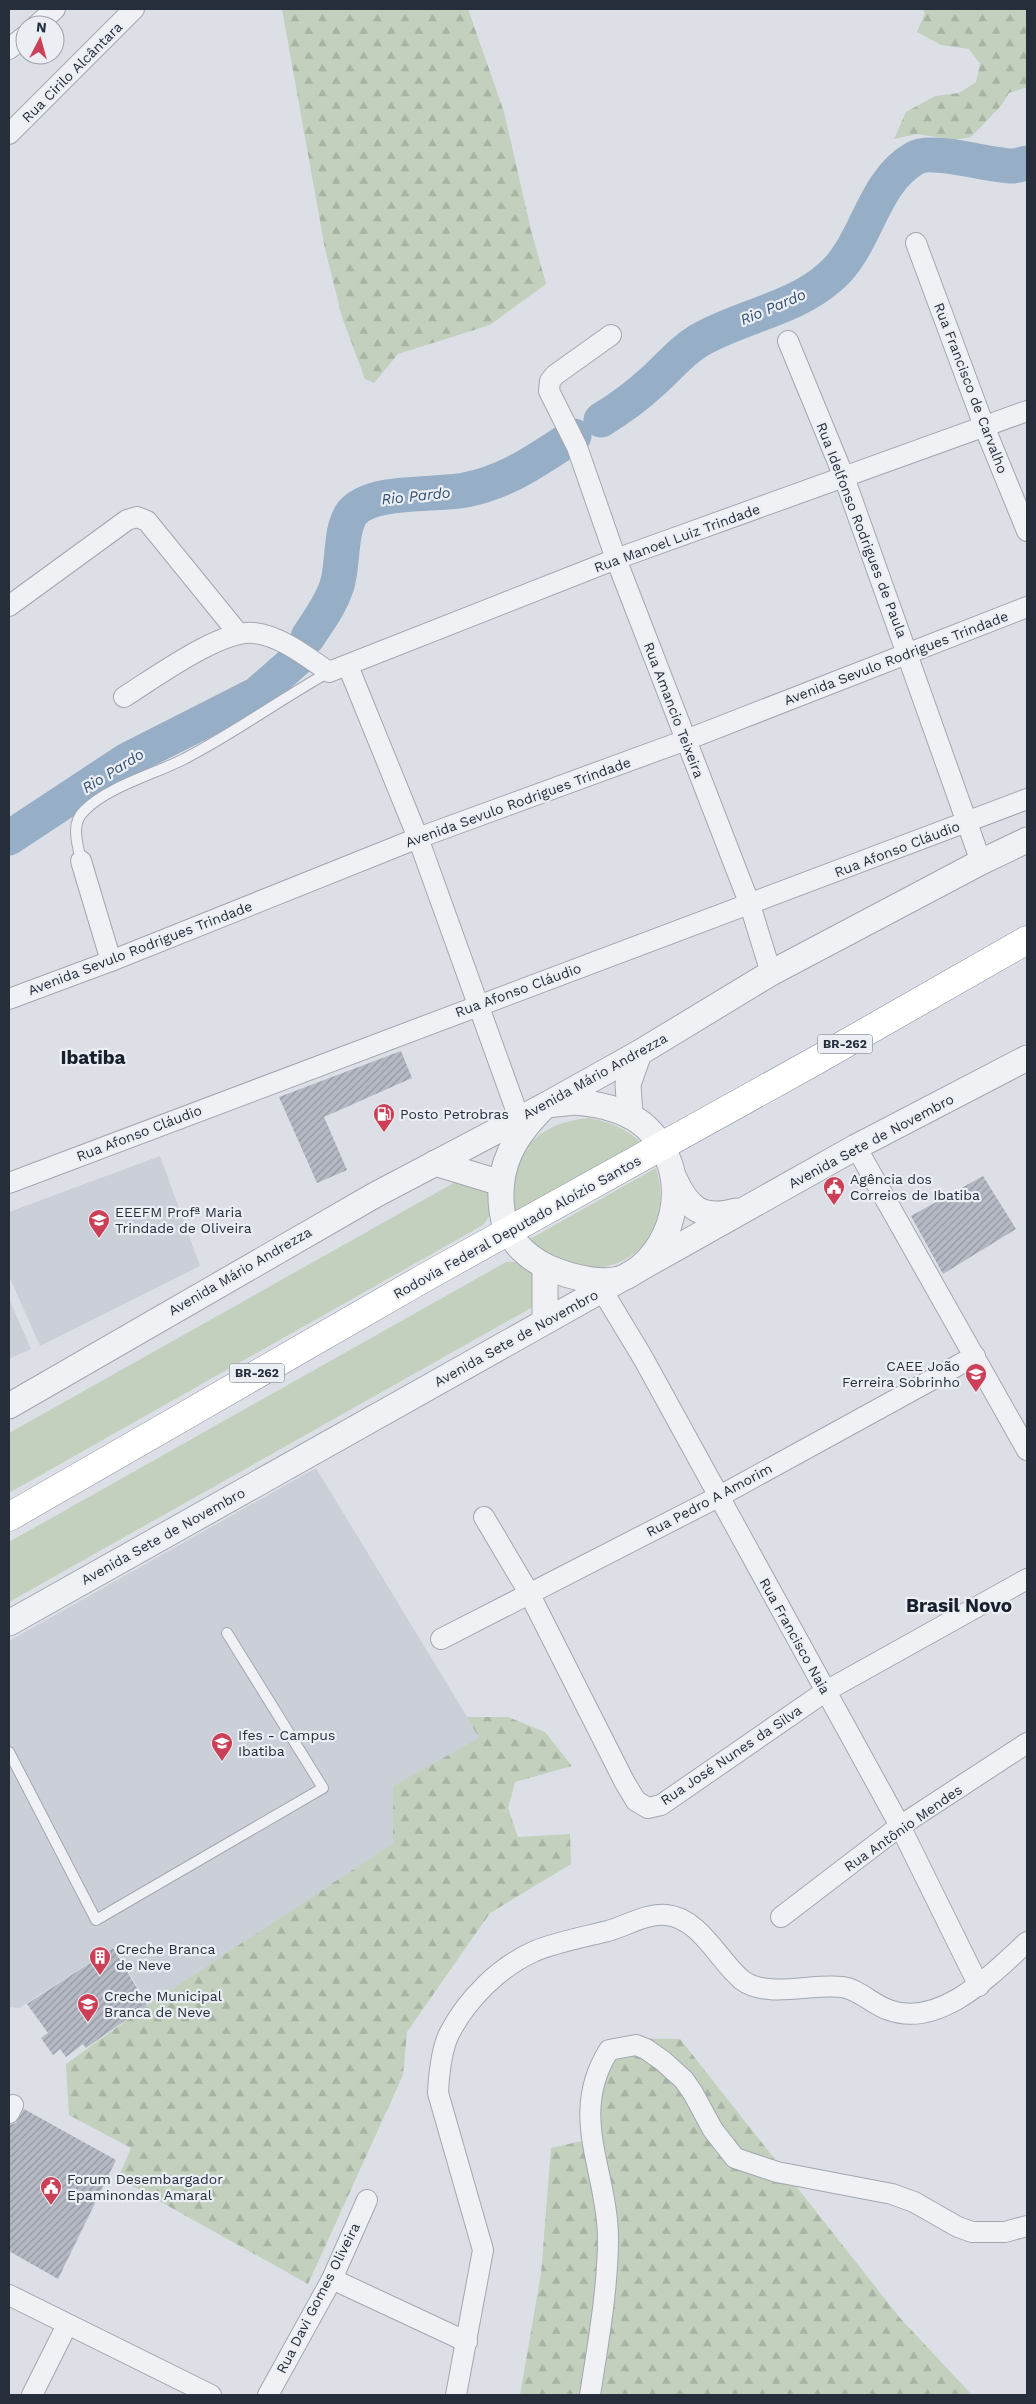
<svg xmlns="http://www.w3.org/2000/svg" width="1036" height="2404" viewBox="0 0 1036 2404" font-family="'Work Sans',sans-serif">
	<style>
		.built { fill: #cacfd8 }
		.forest { fill: url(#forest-firs) }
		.garden { fill: #c2d0bd }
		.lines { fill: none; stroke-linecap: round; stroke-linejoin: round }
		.river { stroke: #97aec7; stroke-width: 35 }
		.building { fill: url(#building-hatch) }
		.service-casing { stroke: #a2a7b0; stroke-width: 12 }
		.minor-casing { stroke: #a2a7b0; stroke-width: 22 }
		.tertiary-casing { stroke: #a2a7b0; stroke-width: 27 }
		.trunk-casing { stroke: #848e9d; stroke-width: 29 }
		.service { stroke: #eff1f5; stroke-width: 10 }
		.minor { stroke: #eff1f5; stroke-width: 20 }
		.tertiary { stroke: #eff1f5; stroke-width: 25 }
		.trunk { stroke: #fff; stroke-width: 28 }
		.labels { text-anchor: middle; stroke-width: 4.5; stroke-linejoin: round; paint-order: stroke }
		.shield { fill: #ebeff4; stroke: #616873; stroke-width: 1 }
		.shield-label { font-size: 12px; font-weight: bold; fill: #262e3c }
		.street-label { font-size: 14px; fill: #262e3c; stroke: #ebeff4 }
		.poi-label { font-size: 14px; fill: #262e3c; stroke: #ebeff4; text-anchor: start }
		.water-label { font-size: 15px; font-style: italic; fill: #314e70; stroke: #ebeff4 }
		.district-label { font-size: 19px; font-weight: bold; fill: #19202d; stroke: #ebeff4 }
	</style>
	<defs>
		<pattern id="forest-firs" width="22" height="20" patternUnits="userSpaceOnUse" patternTransform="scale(1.25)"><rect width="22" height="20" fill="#c2d0bd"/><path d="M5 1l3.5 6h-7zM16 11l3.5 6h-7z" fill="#a7b3a3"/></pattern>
		<pattern id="building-hatch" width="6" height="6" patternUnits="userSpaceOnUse" patternTransform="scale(1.25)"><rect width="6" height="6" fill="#b4b9c3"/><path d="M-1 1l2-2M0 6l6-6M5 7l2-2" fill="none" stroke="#9297a0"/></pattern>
	</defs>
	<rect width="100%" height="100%" fill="#dce0e6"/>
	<!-- built -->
	<g class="built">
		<polygon points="160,1156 200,1266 40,1346 9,1276 9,1212"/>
		<polygon points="9,1299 31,1349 9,1359"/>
		<polygon points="316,1468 480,1738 393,1786 393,1843 148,2005 114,1947 19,2008 9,2007 9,1641"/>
	</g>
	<!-- forest -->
	<g class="forest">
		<polygon points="282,9 468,9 504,112 531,230 546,284 490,325 398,354 374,383 365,379 342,317 325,249"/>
		<polygon points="923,9 1027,9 1027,89 1024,88 1009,93 1000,107 971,137 955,140 917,134 894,139 906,112 935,96 959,93 976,82 980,64 969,49 941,45 917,32 925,13"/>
		<polygon points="467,1717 508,1717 545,1732 572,1766 515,1782 508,1808 518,1837 570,1834 571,1864 490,1913 407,2032 403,2075 308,2284 118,2178 131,2148 69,2115 66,2064 148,2005 393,1843 393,1786 479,1738"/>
		<polygon points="613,2038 680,2039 900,2318 972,2395 520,2395 541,2274 551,2148 586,2140 596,2087"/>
	</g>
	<!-- garden -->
	<g class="garden">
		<path d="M589,1118C612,1122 626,1129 643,1144L515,1214C505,1158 533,1123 589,1118Z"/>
		<path d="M656,1168C681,1254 591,1302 530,1239Z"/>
		<path d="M459,1180L486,1189C494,1203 493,1213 483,1225L9,1493V1433Z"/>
		<polygon points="506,1262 516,1262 533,1272 537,1300 531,1308 9,1602 9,1542"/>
	</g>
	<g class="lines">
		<!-- river -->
		<g class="river">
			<path d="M601,420C619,409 638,395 653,381C669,367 679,353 698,341C740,316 793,310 830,277C867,246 871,183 915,158C933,148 990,166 1012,166C1017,166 1023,164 1027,163"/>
			<path d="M308,637C318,621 330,606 336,588C344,568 339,530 352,513C371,489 436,496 465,490C508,482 538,459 574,436"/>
			<polyline points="9,838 127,760 257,694 296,660"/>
		</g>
	</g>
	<!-- building -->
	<g class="building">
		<polygon points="401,1051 412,1078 324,1117 347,1170 317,1183 279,1097"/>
		<polygon points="983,1176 1016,1229 943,1274 911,1216"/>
		<polygon points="113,1948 147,2005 86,2048 83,2044 66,2057 60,2049 53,2055 41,2038 48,2033 27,2004"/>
		<polygon points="24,2109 116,2160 58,2279 9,2251 9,2125 16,2123"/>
	</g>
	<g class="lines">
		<!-- service casing -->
		<g class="service-casing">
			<g id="service">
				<path d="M81,861C78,845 70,824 84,811C107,787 152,775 182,760C233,734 279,700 329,672"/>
				<polyline points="9,1752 96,1920 323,1788 227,1633"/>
			</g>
		</g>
		<!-- minor casing -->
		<g class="minor-casing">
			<g id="minor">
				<polyline points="37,25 55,9"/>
				<polyline points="9,49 25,36"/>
				<polyline points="9,134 134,9"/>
				<polyline points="916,243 984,426 1027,531"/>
				<polyline points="611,335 555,375 550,381 549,391 577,447 616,559 750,905 771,973"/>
				<polyline points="788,341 844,477 981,862"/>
				<polyline points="9,606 127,520 137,517 147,521 238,633"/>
				<polyline points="348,666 418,838 519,1118"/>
				<path d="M124,697C153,679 221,629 254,633C281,636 307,657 329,672L616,559L1027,411"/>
				<polyline points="81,861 111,961"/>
				<polyline points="9,999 111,961 418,838 686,740 1027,607"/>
				<polyline points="856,1147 1027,1450"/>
				<polyline points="9,1183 1027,799"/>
				<polyline points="602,1290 643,1358 900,1826 979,1986"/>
				<polyline points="484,1517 529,1593 624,1781 636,1801 648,1808 661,1805 826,1691 1027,1579"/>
				<polyline points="441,1639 718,1497 975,1356"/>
				<polyline points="781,1917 900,1826 1027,1743"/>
				<polyline points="9,2113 13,2105"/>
				<polyline points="332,2279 467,2342"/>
				<polyline points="9,2295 211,2395"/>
				<polyline points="32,2395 67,2325"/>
				<polyline points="268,2395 332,2279 367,2200"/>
				<path d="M456,2395L483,2250L438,2093C439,2073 441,2051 449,2034C467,1999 499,1967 535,1951C557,1942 584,1937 608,1931C626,1926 647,1913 666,1915C700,1918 718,1960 742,1980C767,1999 812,1983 842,1987C859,1989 873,2005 889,2010C940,2029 993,1973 1027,1942"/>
				<path d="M590,2395C598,2344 608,2289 608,2237C607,2169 568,2115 609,2050L636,2045L646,2049L663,2061L684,2080L693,2093L713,2130L735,2158L777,2172L892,2194L914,2202L958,2227L972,2232H1005L1027,2226"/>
			</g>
		</g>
		<!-- tertiary casing -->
		<g class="tertiary-casing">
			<g id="tertiary">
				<path d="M575,1102C600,1104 629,1110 648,1129C690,1170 680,1242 631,1274C610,1288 569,1277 547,1267C525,1256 505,1237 502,1211C496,1165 515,1135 546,1105Z"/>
				<polyline points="630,1116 628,1084 639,1053"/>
				<polyline points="435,1163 501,1183"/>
				<path d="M674,1178C688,1209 702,1220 736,1211"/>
				<polyline points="545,1266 545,1321"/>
				<polyline points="9,1406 375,1195 546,1105 639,1053 771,973 981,862 1027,840"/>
				<polyline points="9,1623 856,1147 1027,1058"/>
			</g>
		</g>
		<!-- trunk casing -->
		<g class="trunk-casing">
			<polyline id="trunk" points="9,1517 424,1278 815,1061 1027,940"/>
		</g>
		<!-- service -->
		<use href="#service" class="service"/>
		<!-- minor -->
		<use href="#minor" class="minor"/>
		<!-- tertiary -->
		<use href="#tertiary" class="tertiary"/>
		<!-- trunk -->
		<use href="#trunk" class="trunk"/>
	</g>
	<!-- icons -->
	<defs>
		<g id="fuel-pin" transform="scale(1.125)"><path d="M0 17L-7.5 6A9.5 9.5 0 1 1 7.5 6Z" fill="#cc4057" stroke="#ebeff4"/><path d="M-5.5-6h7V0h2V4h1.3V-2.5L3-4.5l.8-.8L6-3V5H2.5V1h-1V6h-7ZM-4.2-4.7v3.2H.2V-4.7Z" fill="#fff"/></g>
		<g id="civic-pin" transform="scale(1.125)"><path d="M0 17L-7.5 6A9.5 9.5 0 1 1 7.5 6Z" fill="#cc4057" stroke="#ebeff4"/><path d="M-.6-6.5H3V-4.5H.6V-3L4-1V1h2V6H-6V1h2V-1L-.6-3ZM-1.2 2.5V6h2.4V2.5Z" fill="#fff"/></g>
		<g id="school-pin" transform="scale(1.125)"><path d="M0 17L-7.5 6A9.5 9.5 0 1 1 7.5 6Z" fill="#cc4057" stroke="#ebeff4"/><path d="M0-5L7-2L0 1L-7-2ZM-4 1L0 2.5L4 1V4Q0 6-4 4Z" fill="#fff"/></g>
		<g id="university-pin" transform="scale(1.125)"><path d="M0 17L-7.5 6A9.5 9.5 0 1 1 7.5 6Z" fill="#cc4057" stroke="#ebeff4"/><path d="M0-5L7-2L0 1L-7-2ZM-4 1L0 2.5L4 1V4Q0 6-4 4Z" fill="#fff"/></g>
		<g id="building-pin" transform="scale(1.125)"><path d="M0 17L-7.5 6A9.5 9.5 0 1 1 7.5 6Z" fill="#cc4057" stroke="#ebeff4"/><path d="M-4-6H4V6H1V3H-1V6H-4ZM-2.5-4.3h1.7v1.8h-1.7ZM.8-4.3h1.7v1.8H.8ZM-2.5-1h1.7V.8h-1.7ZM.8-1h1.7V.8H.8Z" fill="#fff"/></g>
	</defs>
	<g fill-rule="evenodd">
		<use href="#fuel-pin" x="384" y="1114"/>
		<use href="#civic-pin" x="834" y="1187"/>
		<use href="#school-pin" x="99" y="1220"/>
		<use href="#school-pin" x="976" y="1374"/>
		<use href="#university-pin" x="222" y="1743"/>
		<use href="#building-pin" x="100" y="1957"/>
		<use href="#school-pin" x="88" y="2004"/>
		<use href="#civic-pin" x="51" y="2187"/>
	</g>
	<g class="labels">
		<!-- shield labels -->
		<g class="shield">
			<rect x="817.5" y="1034.5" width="55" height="19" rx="4"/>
			<rect x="229.5" y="1363.5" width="55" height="19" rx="4"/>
		</g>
		<g class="shield-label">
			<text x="845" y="1048">BR-262</text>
			<text x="257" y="1377">BR-262</text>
		</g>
		<!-- street labels -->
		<g class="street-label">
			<text transform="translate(72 72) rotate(-45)" y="5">Rua Cirilo Alcântara</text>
			<text transform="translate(971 388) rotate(69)" y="5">Rua Francisco de Carvalho</text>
			<text transform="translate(862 530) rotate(69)" y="5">Rua Idelfonso Rodrigues de Paula</text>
			<text transform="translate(677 538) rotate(-20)" y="5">Rua Manoel Luiz Trindade</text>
			<text transform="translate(896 658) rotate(-21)" y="5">Avenida Sevulo Rodrigues Trindade</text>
			<text transform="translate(674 710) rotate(69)" y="5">Rua Amancio Teixeira</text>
			<text transform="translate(518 802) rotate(-20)" y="5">Avenida Sevulo Rodrigues Trindade</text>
			<text transform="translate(897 849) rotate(-21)" y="5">Rua Afonso Cláudio</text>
			<text transform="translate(140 948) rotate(-21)" y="5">Avenida Sevulo Rodrigues Trindade</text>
			<text transform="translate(518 990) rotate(-20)" y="5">Rua Afonso Cláudio</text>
			<text transform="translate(595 1076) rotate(-29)" y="5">Avenida Mário Andrezza</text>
			<text transform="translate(139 1133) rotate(-21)" y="5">Rua Afonso Cláudio</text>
			<text transform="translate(871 1141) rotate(-28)" y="5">Avenida Sete de Novembro</text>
			<text transform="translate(517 1227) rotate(-29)" y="5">Rodovia Federal Deputado Aloízio Santos</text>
			<text transform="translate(240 1271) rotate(-30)" y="5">Avenida Mário Andrezza</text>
			<text transform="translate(516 1338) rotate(-29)" y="5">Avenida Sete de Novembro</text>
			<text transform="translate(709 1500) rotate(-28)" y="5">Rua Pedro A Amorim</text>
			<text transform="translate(163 1536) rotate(-29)" y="5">Avenida Sete de Novembro</text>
			<text transform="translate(795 1636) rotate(61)" y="5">Rua Francisco Naia</text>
			<text transform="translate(731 1755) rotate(-34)" y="5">Rua José Nunes da Silva</text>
			<text transform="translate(903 1828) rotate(-35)" y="5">Rua Antônio Mendes</text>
			<text transform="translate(318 2298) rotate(-63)" y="5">Rua Davi Gomes Oliveira</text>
		</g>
		<!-- poi labels -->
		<g class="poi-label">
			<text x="400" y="1119">Posto Petrobras</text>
			<text x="850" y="1184">Agência dos<tspan x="850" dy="16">Correios de Ibatiba</tspan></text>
			<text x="115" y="1217">EEEFM Profª Maria<tspan x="115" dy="16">Trindade de Oliveira</tspan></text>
			<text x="960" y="1371" text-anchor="end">CAEE João<tspan x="960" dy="16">Ferreira Sobrinho</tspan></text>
			<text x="238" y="1740">Ifes - Campus<tspan x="238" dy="16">Ibatiba</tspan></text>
			<text x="116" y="1954">Creche Branca<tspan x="116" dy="16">de Neve</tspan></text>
			<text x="104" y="2001">Creche Municipal<tspan x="104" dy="16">Branca de Neve</tspan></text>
			<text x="67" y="2184">Forum Desembargador<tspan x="67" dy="16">Epaminondas Amaral</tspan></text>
		</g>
		<!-- water labels -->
		<g class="water-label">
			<text transform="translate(773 307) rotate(-23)" y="5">Rio Pardo</text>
			<text transform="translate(416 496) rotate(-6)" y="5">Rio Pardo</text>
			<text transform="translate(113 771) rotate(-32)" y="5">Rio Pardo</text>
		</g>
		<!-- district labels -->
		<g class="district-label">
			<text x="93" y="1064">Ibatiba</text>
			<text x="959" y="1612">Brasil Novo</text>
		</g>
	</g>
	<!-- border -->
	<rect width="1036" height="2404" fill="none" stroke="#262e3c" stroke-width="20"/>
	<!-- north arrow -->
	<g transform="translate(40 40) rotate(6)"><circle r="24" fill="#ebeff4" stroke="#9ca2aa"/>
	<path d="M0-4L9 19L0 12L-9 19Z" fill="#cc4057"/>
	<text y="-8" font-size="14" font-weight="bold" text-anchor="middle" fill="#262e3c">N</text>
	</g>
</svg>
